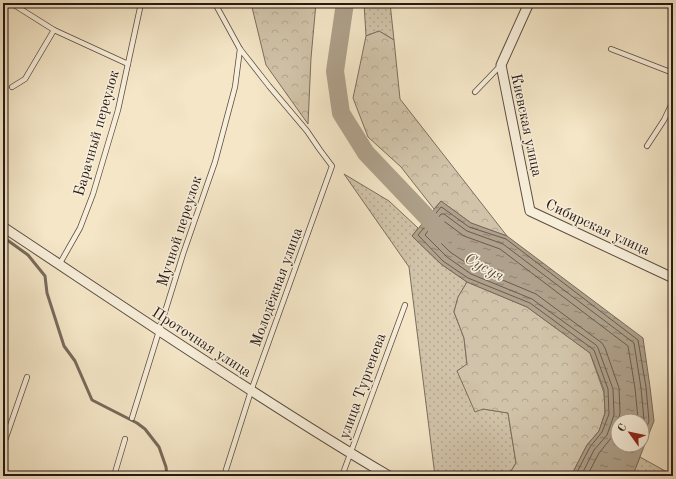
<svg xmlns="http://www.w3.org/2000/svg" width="676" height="479" viewBox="0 0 676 479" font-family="'Old Standard TT',serif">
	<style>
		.grass { fill: url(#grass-dots); stroke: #7c6e5e }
		.forest { fill: url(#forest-crowns); stroke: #7c6e5e }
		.water { fill: url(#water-ripples); stroke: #786a5b; fill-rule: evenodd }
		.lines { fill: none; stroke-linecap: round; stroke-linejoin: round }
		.shore { stroke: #6a5c4f; stroke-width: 1 }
		.stream { stroke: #786a5b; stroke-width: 3 }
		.river { stroke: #aea08a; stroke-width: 18 }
		.lane-casing { stroke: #5a4c41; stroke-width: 6 }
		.street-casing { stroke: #5a4c41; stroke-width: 11 }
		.lane { stroke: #f8efdb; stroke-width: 4.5 }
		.street { stroke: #f8efdb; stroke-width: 9 }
		.labels { text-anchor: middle; stroke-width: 3; stroke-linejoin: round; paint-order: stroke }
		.street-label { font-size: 15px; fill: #271914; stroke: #f8efdb }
		.water-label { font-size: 16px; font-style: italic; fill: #5d4f43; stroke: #f8efdb }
	</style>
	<defs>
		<pattern id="grass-dots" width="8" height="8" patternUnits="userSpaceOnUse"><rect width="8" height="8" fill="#d1c3a9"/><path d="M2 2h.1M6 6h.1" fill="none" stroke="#b3a791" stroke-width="1.8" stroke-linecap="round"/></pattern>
		<pattern id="forest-crowns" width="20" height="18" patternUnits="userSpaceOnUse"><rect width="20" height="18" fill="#d1c3a9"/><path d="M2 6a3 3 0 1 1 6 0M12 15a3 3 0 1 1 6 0" fill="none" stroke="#b3a791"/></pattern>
		<pattern id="water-ripples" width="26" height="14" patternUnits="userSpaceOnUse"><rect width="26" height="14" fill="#aea08a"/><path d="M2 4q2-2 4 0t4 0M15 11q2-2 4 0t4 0" fill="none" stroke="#8e8270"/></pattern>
	</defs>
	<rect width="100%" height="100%" fill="#f4e6c7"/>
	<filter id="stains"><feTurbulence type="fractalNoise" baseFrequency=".005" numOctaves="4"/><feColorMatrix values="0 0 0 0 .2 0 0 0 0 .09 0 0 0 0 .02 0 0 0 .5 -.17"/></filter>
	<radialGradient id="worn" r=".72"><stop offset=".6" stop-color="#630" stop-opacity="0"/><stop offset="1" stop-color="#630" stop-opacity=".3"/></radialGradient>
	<!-- grass -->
	<g class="grass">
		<polygon points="364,3 390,3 394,40 379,31 366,36"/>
		<polygon points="344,174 389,201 418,228 412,236 441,264 467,282 458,297 454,312 464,338 467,365 457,371 483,409 508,413 516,463 508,476 435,476 409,267"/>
		<polygon points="640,457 667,472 673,474 673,476 631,476 634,472"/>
	</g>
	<!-- forest -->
	<g class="forest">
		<polygon points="251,3 316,3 311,58 308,124 266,65"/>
		<polygon points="379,31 394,40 400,99 507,236 471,223 441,201 434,209 401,167 368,137 353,98 360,65 366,36"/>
		<polygon points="467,282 527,307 590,353 604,393 605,413 599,431 587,445 571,476 508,476 516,463 508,413 483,409 475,412 457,371 467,364 464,338 454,312 458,297"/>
	</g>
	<!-- water -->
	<path class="water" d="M441,201L471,223L507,236L643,338L650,387L654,421L634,472L631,476H571L587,445L599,431L605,413L604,390L590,353L527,307L467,282L441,264L412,236ZM618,421H642V445H618Z"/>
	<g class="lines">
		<!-- shore -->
		<g class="shore">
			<polyline points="618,421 620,413 619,388 605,348 602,343 536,294 474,268 450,252 433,235 433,233 442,223 445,222 464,236 500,249 628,346 635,388 638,419 638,421"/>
			<polyline points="575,476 590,447 602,432 609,414 608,389 594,350 530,303 468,278 443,261 418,235 441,207 443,208 469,227 506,239 638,340 646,387 649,421 642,440"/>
			<polyline points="581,476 594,450 607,435 614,415 613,389 598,348 596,345 532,299 471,274 447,257 425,235 441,214 444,214 467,231 503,244 634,343 641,388 644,420 642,426"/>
			<polyline points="587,476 599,453 612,437 618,421"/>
		</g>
		<!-- stream -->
		<polyline class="stream" points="3,237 28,255 45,276 47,293 64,346 75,361 92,400 137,423 145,429 159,447 166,467 167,476"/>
		<!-- river -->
		<polyline class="river" points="345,3 335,71 341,113 366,153 444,235"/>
		<!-- lane casing -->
		<g class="lane-casing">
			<g id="lane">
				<polyline points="11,3 54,30 128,64"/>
				<polyline points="216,3 217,7 240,49 269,86 307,131 320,150 332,166 251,391 224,476"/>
				<polyline points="611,49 673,73"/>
				<polyline points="12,87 25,79 54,30"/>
				<polyline points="475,92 500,66"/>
				<polyline points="647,146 664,120 673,101"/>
				<polyline points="59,265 80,228 93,194 118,110 140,8 140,3"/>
				<polyline points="132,418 159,331 183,254 215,162 235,87 240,49"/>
				<polyline points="3,446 27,377"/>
				<polyline points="114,476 125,439"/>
				<polyline points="342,476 405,305"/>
			</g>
		</g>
		<!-- street casing -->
		<g class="street-casing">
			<g id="street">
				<polyline points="529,3 501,65 530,211 671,277 673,274"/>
				<path d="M3,227C71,272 139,318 207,362C267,401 327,440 389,476"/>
			</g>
		</g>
		<!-- lane -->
		<use href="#lane" class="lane"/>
		<!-- street -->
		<use href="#street" class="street"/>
	</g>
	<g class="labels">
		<!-- street labels -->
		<g class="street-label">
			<text transform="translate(527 125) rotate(78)" y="5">Киевская улица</text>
			<text transform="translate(96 133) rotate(-74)" y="5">Барачный переулок</text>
			<text transform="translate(598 227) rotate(25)" y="5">Сибирская улица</text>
			<text transform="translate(179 231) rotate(-72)" y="5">Мучной переулок</text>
			<text transform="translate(276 287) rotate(-70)" y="5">Молодёжная улица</text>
			<text transform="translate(202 342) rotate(33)" y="5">Проточная улица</text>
			<text transform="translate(362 386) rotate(-70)" y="5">улица Тургенева</text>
		</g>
		<!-- water labels -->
		<g class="water-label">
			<text transform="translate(485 266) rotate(29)" y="6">Сусуя</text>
		</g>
	</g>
	<!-- margin -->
	<rect width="676" height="479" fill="none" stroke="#f4e6c7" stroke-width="16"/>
	<rect x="4" y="4" width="668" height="471" fill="none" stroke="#271914" stroke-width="2"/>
	<rect x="8" y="8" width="660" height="463" fill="none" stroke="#271914"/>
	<!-- north arrow -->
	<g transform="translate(630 433) rotate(303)"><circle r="19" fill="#f8efdb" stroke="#a4998b"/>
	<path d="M0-3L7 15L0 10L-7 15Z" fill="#8f2418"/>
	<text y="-6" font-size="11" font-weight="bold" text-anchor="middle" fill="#271914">С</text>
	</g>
	<rect width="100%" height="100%" filter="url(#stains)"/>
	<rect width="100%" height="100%" fill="url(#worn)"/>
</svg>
